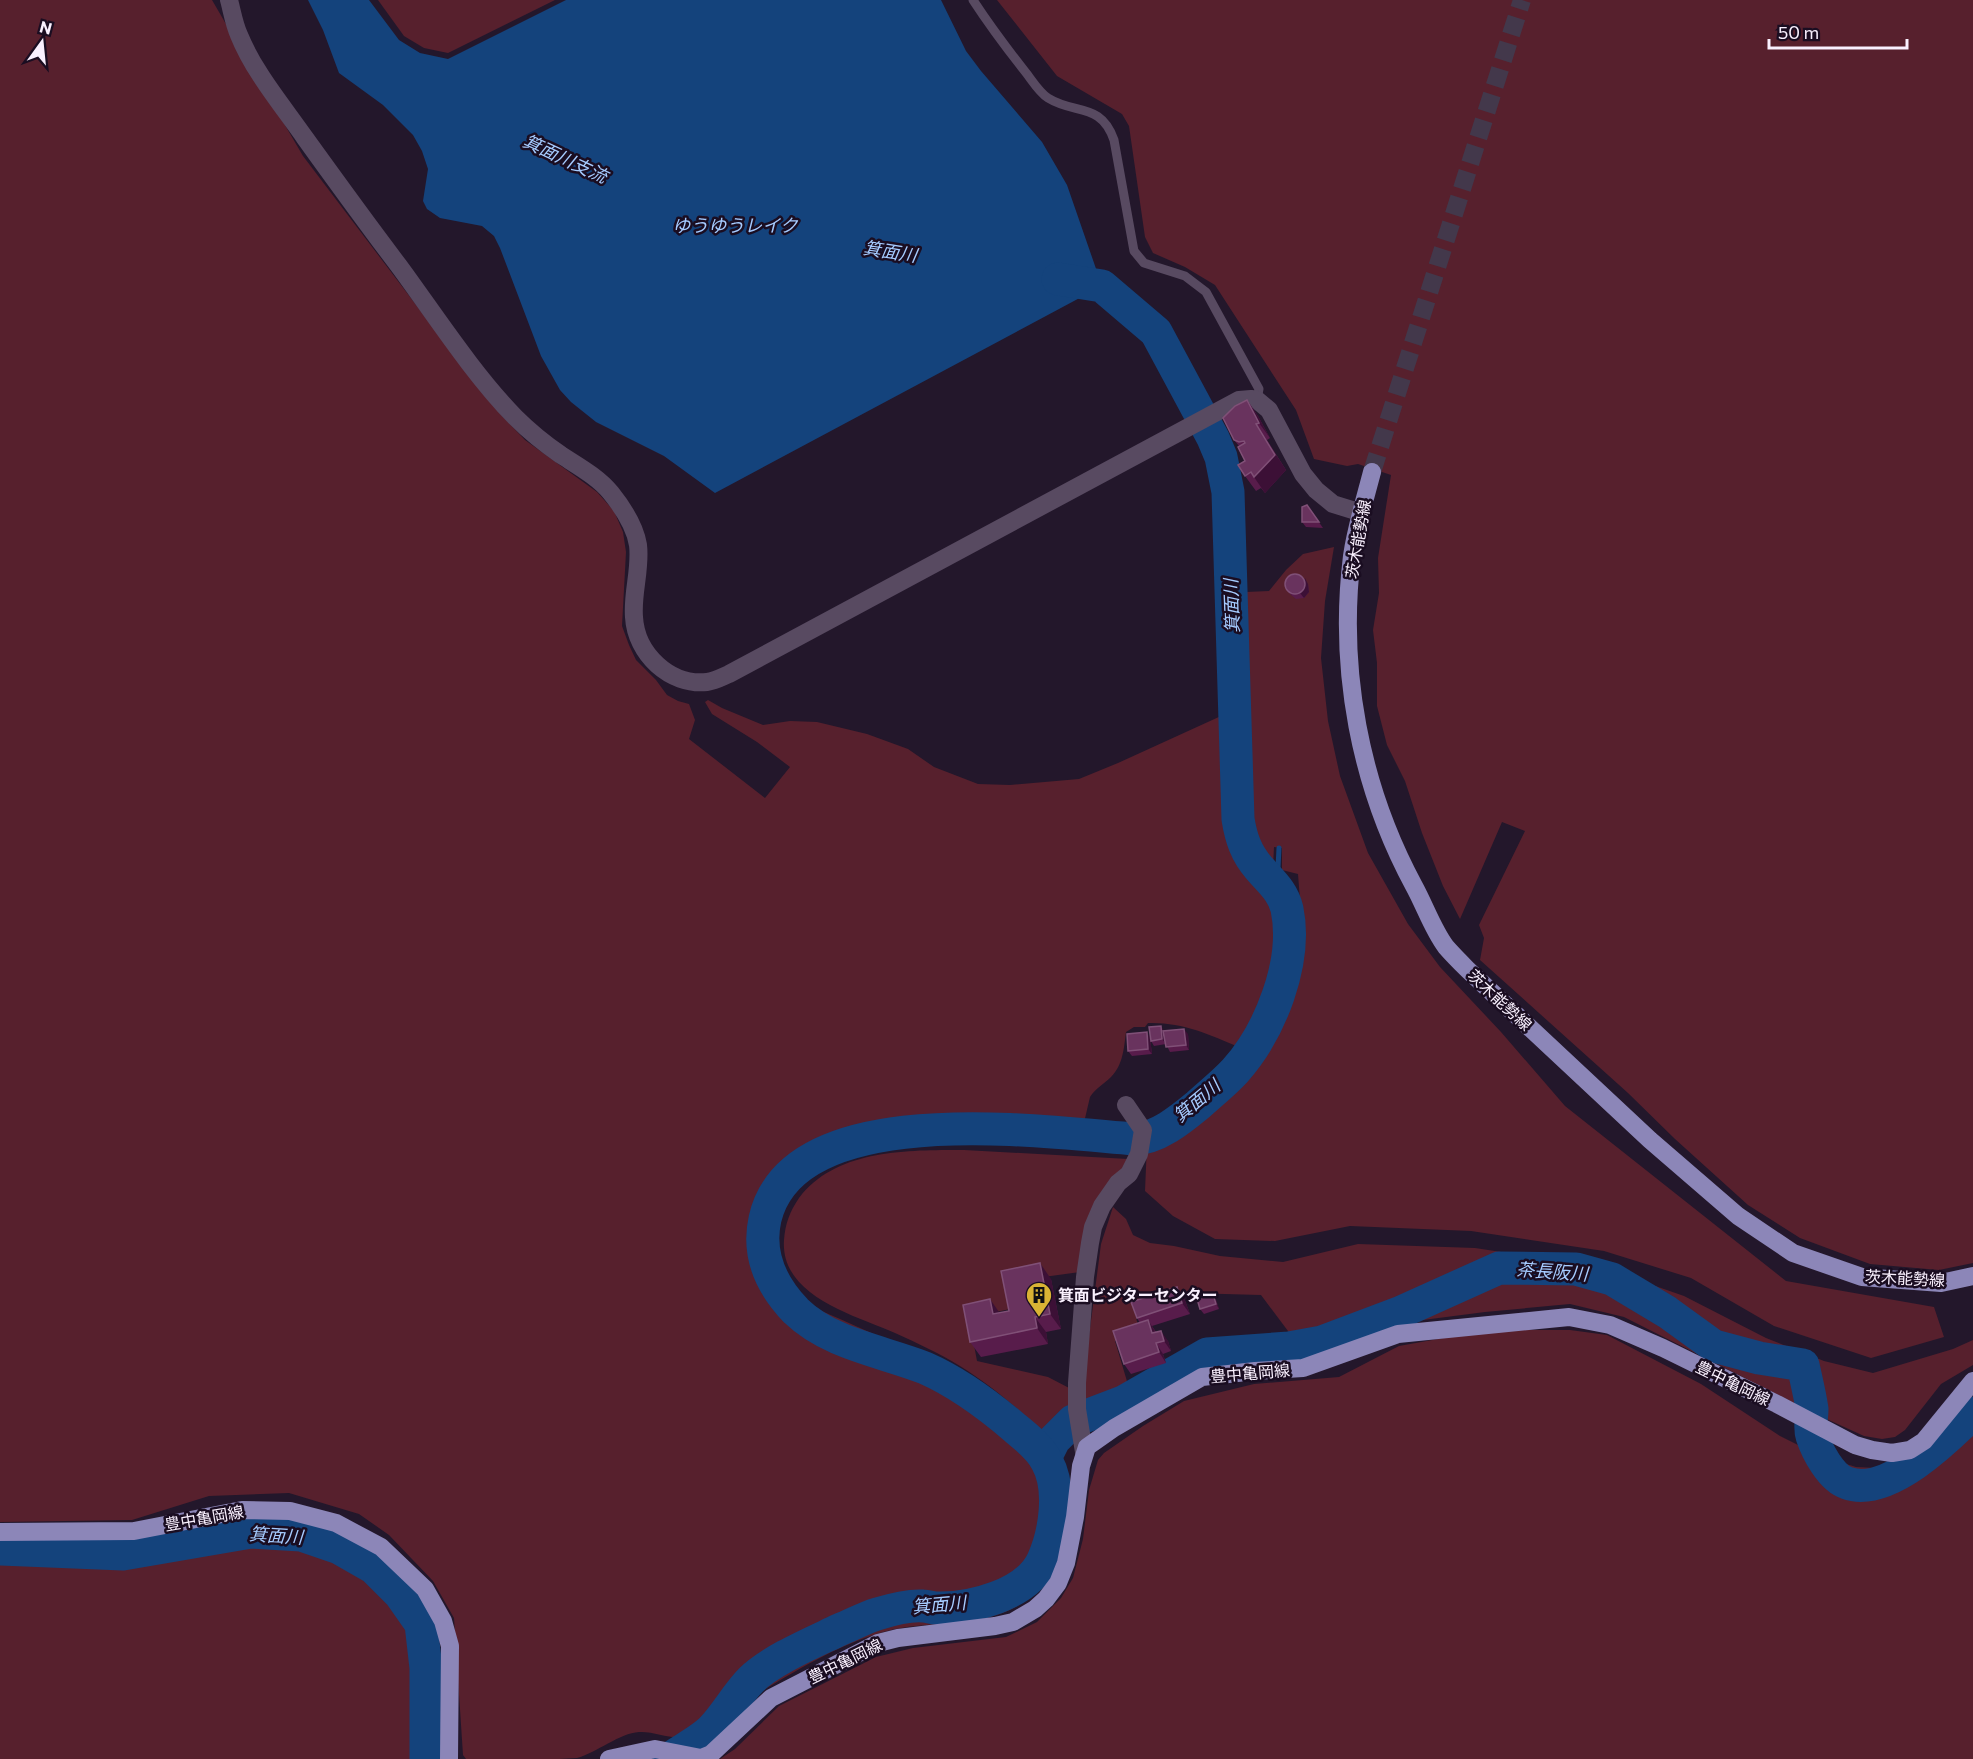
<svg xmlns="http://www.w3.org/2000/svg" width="1973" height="1759" viewBox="0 0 1973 1759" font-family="Commissioner,'Noto Sans JP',sans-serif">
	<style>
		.green { fill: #57202d }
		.water { fill: #14437c }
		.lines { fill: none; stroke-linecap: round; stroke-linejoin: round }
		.stream { stroke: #14437c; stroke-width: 5 }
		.river { stroke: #14437c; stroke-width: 33 }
		.primary-tunnel { stroke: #43384b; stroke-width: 18; stroke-dasharray: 18 9; stroke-linecap: butt }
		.lane { stroke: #584a61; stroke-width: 9 }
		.street { stroke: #584a61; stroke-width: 18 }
		.secondary { stroke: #584a61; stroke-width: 18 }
		.primary { stroke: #8c86b8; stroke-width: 18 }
		.wall { fill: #581c4b }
		.shaded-wall { fill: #3c1036 }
		.building { fill: #69335e; stroke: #805077; stroke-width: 1.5 }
		.labels { text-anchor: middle; stroke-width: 5; stroke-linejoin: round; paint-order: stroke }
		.street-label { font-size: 16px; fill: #f9f0fe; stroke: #1a0d21 }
		.poi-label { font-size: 16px; font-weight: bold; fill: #f9f0fe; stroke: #1a0d21; text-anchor: start }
		.water-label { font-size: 18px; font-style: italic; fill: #a5cbff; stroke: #1a0d21 }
	</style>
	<rect width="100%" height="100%" fill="#23172b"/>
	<!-- green -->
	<g class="green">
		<path d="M0,0H212L303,156L467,372L503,417L525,440L597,492L614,511L623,532L626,552L622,626L629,645L636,660L656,680L667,695L678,701L689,704L695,720L689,739L765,798L790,767L757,742L712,714L705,702L708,700L722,708L763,725L790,721L817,722L867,734L908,749L934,767L978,784L1010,785L1079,779L1118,763L1221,716L1226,818L1231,841L1244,870L1271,905L1276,923L1273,972L1262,1010L1251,1032L1239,1047C1208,1034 1182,1022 1148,1023L1145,1027H1134L1126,1032C1124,1048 1123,1065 1111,1077C1104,1084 1096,1088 1090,1097L1079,1144C998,1142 782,1109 773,1232C772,1257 779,1284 800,1299C812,1307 826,1313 840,1319C862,1329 885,1339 908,1349C949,1368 986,1393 1020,1422C1032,1432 1050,1444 1057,1458C1069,1483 1066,1513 1060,1538C1052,1572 1038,1599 1005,1612C968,1627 925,1621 887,1631C830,1646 779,1682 728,1711C719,1717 692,1735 683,1737C669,1739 653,1731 639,1732C620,1733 596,1753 577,1758C566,1759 552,1759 540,1759C515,1759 490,1759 466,1759L463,1755L454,1618L433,1581L389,1535L359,1514L289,1493L209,1496L132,1520L0,1522Z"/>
		<polygon points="378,0 555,0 448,53 424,48 404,36"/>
		<polygon points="997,0 1973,0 1973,1263 1939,1270 1870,1264 1800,1238 1748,1205 1675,1139 1628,1093 1480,960 1484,938 1479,925 1525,831 1502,822 1460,919 1443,886 1422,833 1405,781 1387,745 1377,706 1377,663 1373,630 1379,593 1378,558 1391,475 1358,464 1347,466 1314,459 1296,410 1215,285 1185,267 1153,253 1145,237 1129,126 1122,114 1057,76"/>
		<path d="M1334,547L1325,601L1321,658L1328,721L1340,776L1368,853L1408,924L1440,967L1501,1032L1565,1106L1786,1281L1934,1307L1944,1337L1871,1358L1774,1326L1691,1278L1604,1251L1471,1231L1350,1226L1275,1241L1215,1239L1173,1216L1145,1191L1147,1144C1216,1117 1257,1075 1284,1005C1289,990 1296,976 1299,961C1304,933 1300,902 1298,874L1282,870V848L1274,847L1273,867C1259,849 1251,832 1248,810L1244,664L1248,662L1246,592L1269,591L1286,570L1303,554Z"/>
		<path d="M964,1150L1128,1159L1080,1272L1007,1282L1010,1309L969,1318L977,1361L1048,1377L1071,1389L1076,1428L1058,1446C1026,1416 997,1389 960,1366C939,1353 917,1343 895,1333C854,1315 780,1296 784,1240C785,1224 790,1211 799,1198C836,1149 908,1150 964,1150Z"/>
		<polygon points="1113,1207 1126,1219 1133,1235 1150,1243 1174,1246 1220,1256 1283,1262 1358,1244 1475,1248 1601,1267 1684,1296 1766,1338 1824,1361 1873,1373 1953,1349 1973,1340 1973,1365 1941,1384 1905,1430 1895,1437 1882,1439 1864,1436 1820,1416 1624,1317 1570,1304 1485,1312 1384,1325 1306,1355 1261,1295 1187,1293 1134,1308 1139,1331 1115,1341 1129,1388 1189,1353 1200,1367 1128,1410 1085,1425 1082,1390 1101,1244"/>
		<polygon points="1488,1330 1570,1330 1607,1335 1701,1384 1780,1436 1820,1456 1856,1467 1898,1469 1930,1460 1973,1404 1973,1759 720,1759 735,1749 779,1706 876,1657 913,1648 1006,1637 1037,1622 1061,1598 1073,1578 1083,1539 1089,1490 1098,1460 1104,1453 1143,1426 1184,1401 1254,1384 1339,1377 1399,1346"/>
		<polygon points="253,1545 298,1545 335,1556 376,1586 412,1631 413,1759 0,1759 0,1565 127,1564"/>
	</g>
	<!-- water -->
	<polygon class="water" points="308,0 369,0 399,40 420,53 448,59 566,0 941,0 966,51 981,71 1042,142 1067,185 1102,286 715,493 664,456 596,422 571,402 560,390 541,356 500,248 494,236 482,226 440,218 427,209 423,201 428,169 422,151 413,135 383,105 339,73 323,30"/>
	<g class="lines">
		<!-- stream -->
		<polyline class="stream" points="1277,887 1279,848"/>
		<!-- river -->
		<g class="river">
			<path d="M1045,1458L1054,1440L1073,1421L1123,1402L1207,1354L1289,1348L1322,1342L1399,1313L1499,1268L1576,1269L1612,1279L1667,1312L1714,1346L1759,1358L1803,1365C1806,1379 1810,1395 1812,1409C1812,1419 1809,1427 1812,1436C1817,1451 1831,1478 1847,1483C1887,1498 1947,1439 1973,1413"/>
			<polyline points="0,1549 123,1554 251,1532 301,1535 339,1548 374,1568 400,1594 421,1624 426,1668 426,1759"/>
			<path d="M669,1759C683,1749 702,1740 713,1728C727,1713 737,1694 751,1680C771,1660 814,1642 839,1630C852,1625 864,1618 877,1614C890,1610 909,1605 923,1606C928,1606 932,1608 936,1608C971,1609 1027,1595 1043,1560C1055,1533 1062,1489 1047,1462C1041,1449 1026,1437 1015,1428C987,1404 959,1383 925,1368C882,1351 830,1344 796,1311C771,1285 757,1255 765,1219C793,1096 1043,1132 1134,1139C1157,1139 1181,1119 1198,1105C1210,1094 1224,1083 1235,1071C1270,1032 1298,962 1287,909C1283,891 1270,881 1259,868C1246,853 1241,838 1238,819L1228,492L1221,457L1213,438L1156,332L1102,286L1058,279"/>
		</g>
		<!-- primary-tunnel -->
		<polyline class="primary-tunnel" points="1372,472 1522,0"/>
		<!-- lane -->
		<path class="lane" d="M973,0C990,26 1008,50 1027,74C1033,82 1040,93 1048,98C1075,115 1101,102 1114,140L1134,251L1144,263L1185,276L1206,292L1259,389L1257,400"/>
		<!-- street -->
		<polyline class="street" points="1084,1452 1077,1409 1077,1383 1085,1277 1090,1243 1093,1227 1102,1206 1118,1183 1129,1174 1139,1154 1143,1130 1126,1105"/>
		<!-- secondary -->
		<path class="secondary" d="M229,0C232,11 234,24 239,35C254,72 282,105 305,138C336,181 367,224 399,266C435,315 473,374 515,417C529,431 545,444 561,455C578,466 598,477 611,493C623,508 635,526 638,545C641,569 632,593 634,617C636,654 670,686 707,682C715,681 722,677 729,674L1185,429L1239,400L1251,399L1257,400L1269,410L1303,474L1316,490L1333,504L1362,513"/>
		<!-- primary -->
		<g class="primary">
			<path d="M1372,472C1365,499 1356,528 1352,556C1338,670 1360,786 1414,886C1425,906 1433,930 1446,947C1453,955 1461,963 1468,970L1650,1140L1738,1216L1793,1253L1862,1277L1941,1283L1973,1276"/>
			<polyline points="0,1532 134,1531 242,1510 290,1511 336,1523 381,1547 425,1589 443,1621 450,1646 449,1759"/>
			<polyline points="609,1759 655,1749 701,1758 711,1754 771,1698 878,1643 898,1638 995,1626 1013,1622 1035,1609 1046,1599 1058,1583 1066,1563 1075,1517 1081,1466 1087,1447 1114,1428 1202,1377 1255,1371 1303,1368 1398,1334 1569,1317 1610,1325 1663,1348 1777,1404 1855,1445 1872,1450 1892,1453 1910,1450 1924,1441 1973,1381"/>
		</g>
	</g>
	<!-- wall -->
	<g class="wall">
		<polygon points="1247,400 1258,416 1270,438 1267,440 1286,470 1265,493 1261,488 1256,491 1245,476 1245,461 1239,446 1234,440"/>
		<polygon points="1307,505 1323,528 1306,527 1302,522"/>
		<polygon points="1308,584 1309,592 1304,598 1296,599 1290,594 1286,589"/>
		<polygon points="1164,1031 1188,1034 1189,1050 1170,1052 1166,1044 1154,1046 1151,1041"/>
		<polygon points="1150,1038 1152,1054 1132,1056 1128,1051"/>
		<polygon points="1051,1279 1061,1329 1046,1332 1048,1344 981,1357 970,1342 999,1313 1009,1311"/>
		<polygon points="1177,1287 1184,1298 1190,1314 1152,1326 1156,1332 1168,1341 1171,1351 1163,1354 1166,1363 1131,1374 1124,1364 1140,1323 1137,1318"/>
		<polygon points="1216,1300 1219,1309 1204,1314 1200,1309"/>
	</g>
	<!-- shaded-wall -->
	<g class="shaded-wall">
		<polygon points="1247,400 1258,416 1270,438 1259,423"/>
		<polygon points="1256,424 1286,470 1265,493 1254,477"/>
		<polygon points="1305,578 1308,584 1309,592 1304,598 1300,593"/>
		<polygon points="1161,1026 1164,1031 1166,1044 1162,1039"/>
		<polygon points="1184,1029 1188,1034 1189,1050 1186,1045"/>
		<polygon points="1147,1032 1150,1038 1152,1054 1148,1049"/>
		<polygon points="1040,1263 1051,1279 1061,1329 1050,1314"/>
		<polygon points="1177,1287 1184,1298 1190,1314 1182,1303"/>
		<polygon points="1213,1294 1216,1300 1219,1309 1216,1304"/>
		<polygon points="990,1299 1001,1315 993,1314"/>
		<polygon points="1035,1317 1046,1332 1048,1344 1037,1328"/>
		<polygon points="1148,1320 1155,1331 1160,1344 1152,1333"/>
		<polygon points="1161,1331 1168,1341 1171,1351 1164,1341"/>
		<polygon points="1156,1343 1163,1354 1166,1363 1159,1352"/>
	</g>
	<!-- building -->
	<g class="building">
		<polygon points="1247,400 1259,423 1256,424 1275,455 1254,477 1251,472 1245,476 1238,465 1245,461 1238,447 1245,443 1244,441 1239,442 1234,440 1223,418 1235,406"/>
		<polygon points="1307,505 1319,522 1302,522 1302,507"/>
		<circle cx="1295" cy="584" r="10"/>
		<polygon points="1161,1026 1162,1039 1151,1041 1149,1027"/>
		<polygon points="1184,1029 1186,1045 1166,1047 1163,1031"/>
		<polygon points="1147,1032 1148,1049 1128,1051 1127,1034"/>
		<polygon points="1040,1263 1050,1314 1035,1317 1037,1328 970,1342 963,1305 990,1299 993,1314 1009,1311 1001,1271"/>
		<polygon points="1177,1287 1182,1303 1137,1318 1131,1302"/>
		<polygon points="1213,1294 1216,1304 1200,1309 1197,1299"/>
		<polygon points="1148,1320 1152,1333 1161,1331 1164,1341 1156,1343 1159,1352 1124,1364 1113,1331"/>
	</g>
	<!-- icons -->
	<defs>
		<g id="building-pin" transform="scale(1.35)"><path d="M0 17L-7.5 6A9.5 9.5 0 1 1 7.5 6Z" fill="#d9b334" stroke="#1a0d21"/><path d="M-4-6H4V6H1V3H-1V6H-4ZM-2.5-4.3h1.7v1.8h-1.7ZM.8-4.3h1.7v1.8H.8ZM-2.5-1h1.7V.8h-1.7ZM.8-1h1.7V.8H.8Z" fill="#111"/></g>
	</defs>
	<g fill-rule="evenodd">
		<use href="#building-pin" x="1039" y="1295"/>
	</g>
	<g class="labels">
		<!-- street labels -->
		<g class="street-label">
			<text transform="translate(1358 539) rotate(-80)" y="6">茨木能勢線</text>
			<text transform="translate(1500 1000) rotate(43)" y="6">茨木能勢線</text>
			<text transform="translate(1905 1278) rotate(3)" y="6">茨木能勢線</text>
			<text transform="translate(1250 1373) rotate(-5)" y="6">豊中亀岡線</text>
			<text transform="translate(1733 1383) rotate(26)" y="6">豊中亀岡線</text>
			<text transform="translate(204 1518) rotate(-10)" y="6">豊中亀岡線</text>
			<text transform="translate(845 1661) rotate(-26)" y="6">豊中亀岡線</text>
		</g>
		<!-- poi labels -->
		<g class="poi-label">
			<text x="1058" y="1301">箕面ビジターセンター</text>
		</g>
		<!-- water labels -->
		<g class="water-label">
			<text transform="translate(565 159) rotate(25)" y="6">箕面川支流</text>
			<text x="735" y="232">ゆうゆうレイク</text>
			<text transform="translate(890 252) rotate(9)" y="6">箕面川</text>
			<text transform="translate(1232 606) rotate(-92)" y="6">箕面川</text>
			<text transform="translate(1197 1101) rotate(-40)" y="6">箕面川</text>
			<text transform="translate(1552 1272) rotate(4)" y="6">茶長阪川</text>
			<text transform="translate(276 1536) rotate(4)" y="6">箕面川</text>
			<text transform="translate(939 1605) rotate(-5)" y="6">箕面川</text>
		</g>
	</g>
	<!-- north arrow -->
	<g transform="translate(42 42) rotate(15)" stroke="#1a0d21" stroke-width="4.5" paint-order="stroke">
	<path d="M0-4.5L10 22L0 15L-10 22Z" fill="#f9f0fe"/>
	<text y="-9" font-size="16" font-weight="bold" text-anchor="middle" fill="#f9f0fe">N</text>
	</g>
	<!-- scale -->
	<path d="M1769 39v9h138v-9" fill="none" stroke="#f9f0fe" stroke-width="3"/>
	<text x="1778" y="39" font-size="18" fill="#f9f0fe" stroke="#1a0d21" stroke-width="4.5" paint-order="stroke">50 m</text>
</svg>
